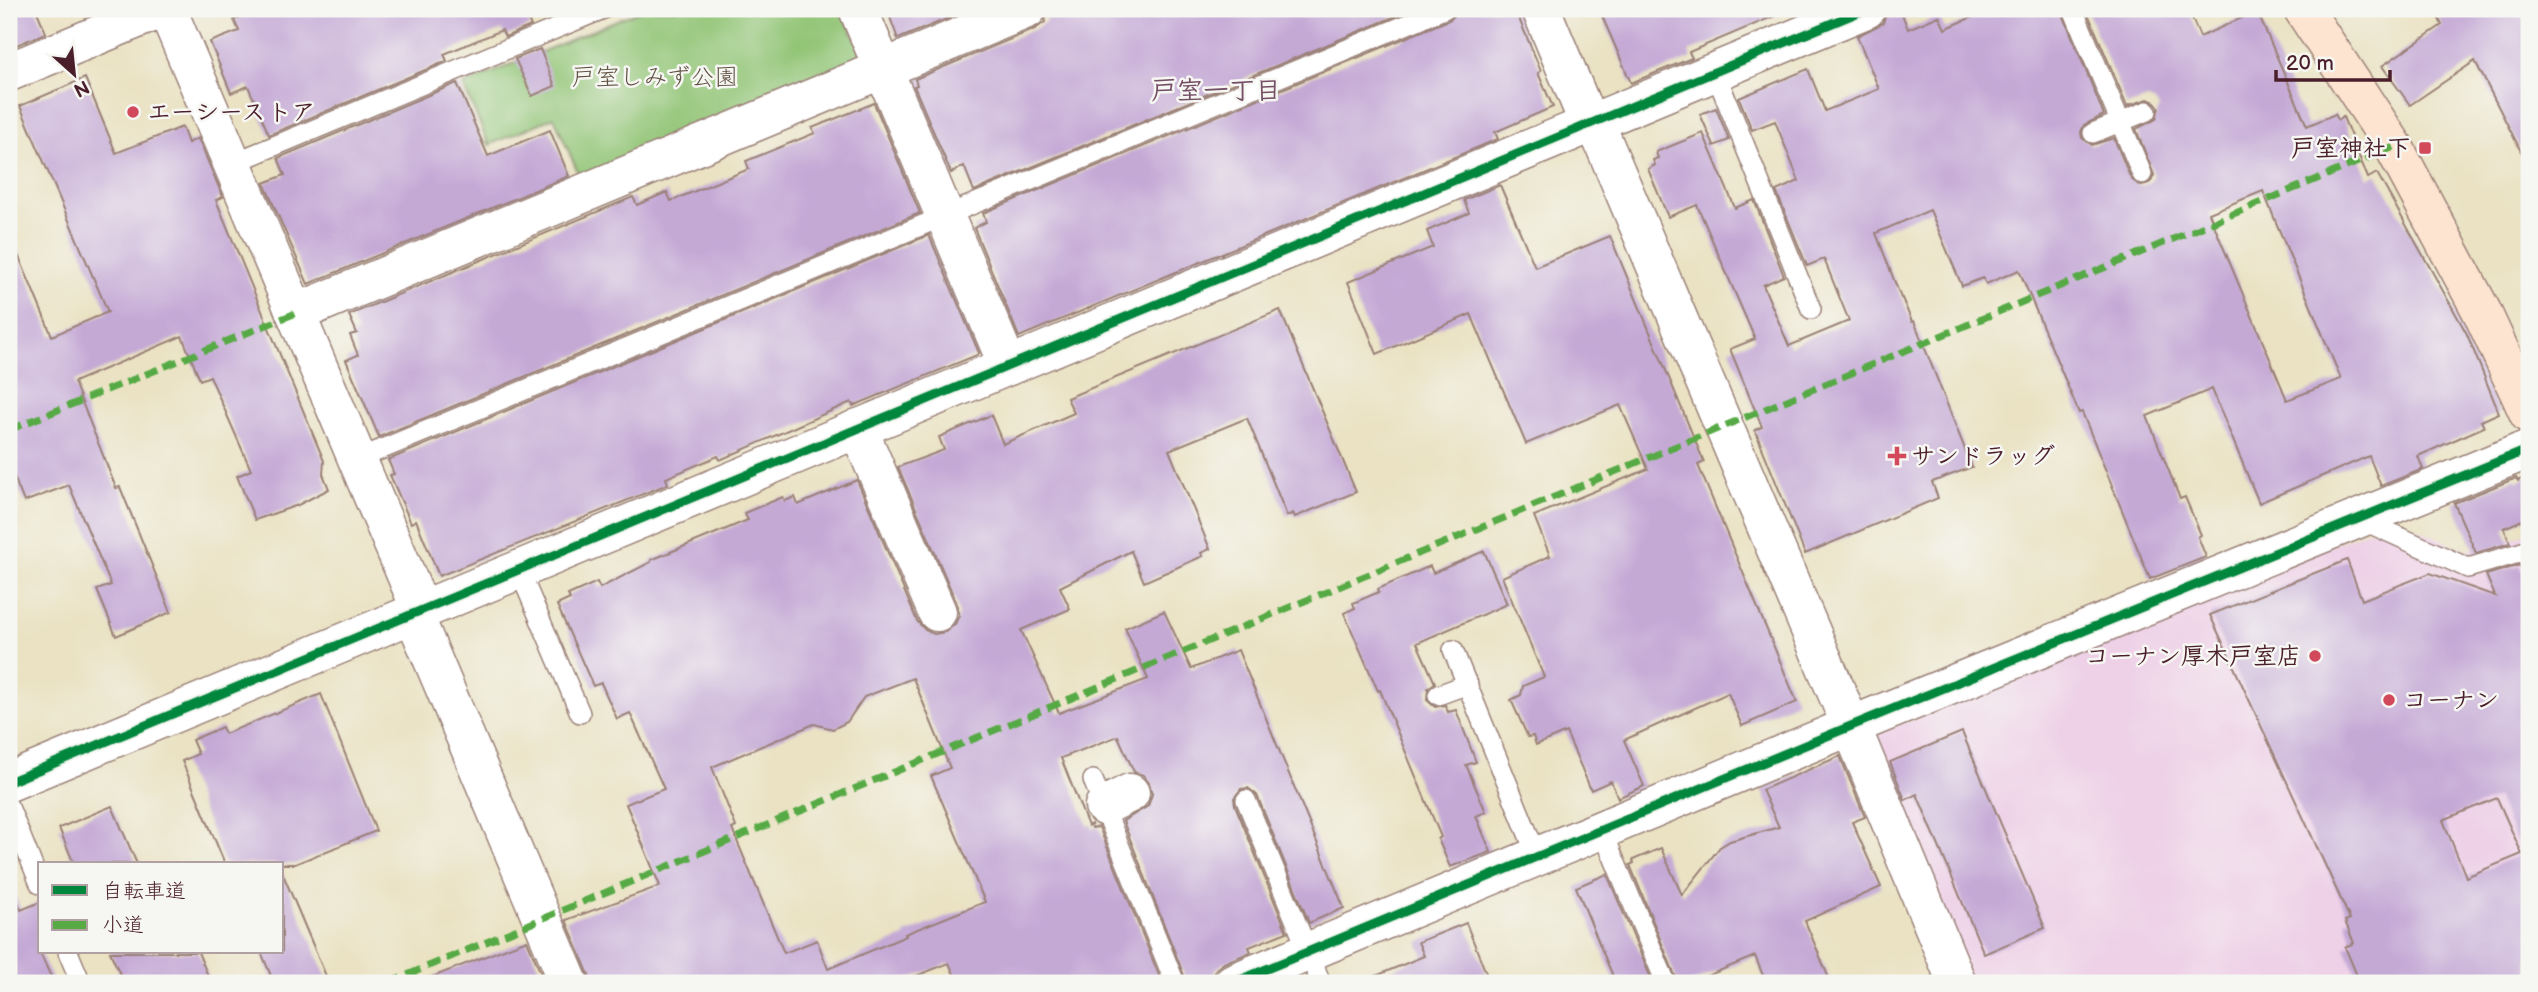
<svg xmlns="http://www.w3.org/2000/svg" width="2538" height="992" viewBox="0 0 2538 992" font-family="'Balsamiq Sans','Klee One',sans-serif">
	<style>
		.built { fill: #eed0e7 }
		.green { fill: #92c576; stroke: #6e7250; stroke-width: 2 }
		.building { fill: #c4a9d5; fill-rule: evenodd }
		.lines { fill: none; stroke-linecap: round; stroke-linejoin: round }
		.lane-casing { stroke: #9a8077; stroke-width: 22 }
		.street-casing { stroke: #9a8077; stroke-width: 41 }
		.secondary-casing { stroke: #9a8077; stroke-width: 41 }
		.lane { stroke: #fff; stroke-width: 19 }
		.street { stroke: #fff; stroke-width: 38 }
		.secondary { stroke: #fde4d0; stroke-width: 38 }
		.quiet { stroke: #57aa44; stroke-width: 7; stroke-dasharray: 14 7; stroke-linecap: butt }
		.cycleway-casing { stroke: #f6f6f2; stroke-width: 13 }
		.cycleway { stroke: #00873e; stroke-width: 9 }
		.poi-dot { fill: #d1495b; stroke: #f6f6f2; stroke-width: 2.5 }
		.labels { text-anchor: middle; stroke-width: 5; stroke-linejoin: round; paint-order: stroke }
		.park-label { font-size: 24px; fill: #605142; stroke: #f6f6f2 }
		.poi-label { font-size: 24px; font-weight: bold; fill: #4a1f2b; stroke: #f6f6f2; text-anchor: start }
		.neighbourhood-label { font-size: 26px; font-weight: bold; fill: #754f66; stroke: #f6f6f2 }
	</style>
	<rect width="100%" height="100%" fill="#f6f6f2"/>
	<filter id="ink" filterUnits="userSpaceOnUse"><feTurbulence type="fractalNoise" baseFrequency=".0143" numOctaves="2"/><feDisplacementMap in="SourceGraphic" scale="14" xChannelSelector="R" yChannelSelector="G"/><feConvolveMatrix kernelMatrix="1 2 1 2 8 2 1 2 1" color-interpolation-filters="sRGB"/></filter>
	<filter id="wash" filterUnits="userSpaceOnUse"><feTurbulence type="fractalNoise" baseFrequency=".00686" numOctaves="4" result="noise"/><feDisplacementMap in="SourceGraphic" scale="28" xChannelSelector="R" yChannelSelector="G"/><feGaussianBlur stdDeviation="1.57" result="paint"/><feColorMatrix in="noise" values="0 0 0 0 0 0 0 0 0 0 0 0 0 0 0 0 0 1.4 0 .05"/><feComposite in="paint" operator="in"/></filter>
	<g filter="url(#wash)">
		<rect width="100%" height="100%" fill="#eae2c3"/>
		<!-- built -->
		<polygon class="built" points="2395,519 2467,551 2529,533 2529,983 1968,983 1874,735"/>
		<!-- green -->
		<polygon class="green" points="643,9 842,9 861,51 858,64 581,180 554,117 489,145 463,85"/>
		<g id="blocks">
			<!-- building -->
			<g class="building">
				<polygon points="9,9 36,9 46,33 9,48"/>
				<polygon points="256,9 552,9 552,10 528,20 531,26 505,37 502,30 444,54 447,61 269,135 248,86 231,93 210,42 239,31 234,20"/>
				<polygon points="887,9 971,9 898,39"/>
				<polygon points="1048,9 1413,9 974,191 964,166 951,173 914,86 917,85 915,79 1035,29 1045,22"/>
				<polygon points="1456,9 1515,9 1541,71 1538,73 1553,107 1495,132 1498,139 1019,337 974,228 986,222 983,213 1449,20 1454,16"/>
				<polygon points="1599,9 1791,9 1689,52 1692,58 1631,83"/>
				<path d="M1887,9H1900L1908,29L1939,16L1945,29L1991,9H2061L2104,115L2084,125L2081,132L2082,138L2092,145L2114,138L2131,179L2141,186L2151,182L2154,175L2136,129L2156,119L2159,107L2155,102L2148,99L2127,106L2086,9H2188L2200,37L2257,11L2307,126L2335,114L2338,120L2343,117L2368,178L2377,173L2467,334L2499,413L2481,421L2484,427L2418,456L2423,469L2381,486L2369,456L2259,503L2212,389L2147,416L2180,499L2185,497L2201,535L2198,537L2206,557L2150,579L2082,412L2079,413L2019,270L1986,284L1983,278L1962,286L1930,210L1876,233L1901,298H1902L1912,322L1914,321L1972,467L1932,482L1938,498L1805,554L1755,430L1762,427L1730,349L1755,339L1697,205L1668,217L1648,169L1655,165L1653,160L1658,158L1656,152L1703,133L1735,208L1754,200L1784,276L1763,285L1789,346L1849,321L1824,259L1807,266L1776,191L1799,181L1775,121L1752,130L1739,98L1808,69L1825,111L1879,89L1857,36L1883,23ZM2263,191L2341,379L2287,400L2209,213Z"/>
				<polygon points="2434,9 2521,9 2529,30 2529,167 2475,61 2410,105 2382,66 2442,25"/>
				<polygon points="540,49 555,86 532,96 515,59"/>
				<polygon points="85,78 116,153 182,127 188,143 198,138 223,197 216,200 324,461 323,474 329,489 298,505 255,520 237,476 251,470 210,376 200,380 182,336 74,382 116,488 120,487 171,612 116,636 97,590 111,585 69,485 24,502 9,464 9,233 52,336 108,312 20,106"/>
				<polygon points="457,83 488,156 550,130 569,176 308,284 264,183 285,175 278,158"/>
				<polygon points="874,103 920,213 379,437 346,360 358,355 350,335 357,333 349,315 633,197 637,205 667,192 671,201 749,169 746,161 815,133 812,128"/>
				<polygon points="1716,108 1729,140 1714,146 1700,114"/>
				<polygon points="1500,185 1535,267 1610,236 1704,462 1698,465 1797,702 1742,726 1728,693 1624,740 1644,786 1618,798 1611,781 1591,790 1566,732 1536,745 1533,736 1528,737 1511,700 1521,695 1523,686 1544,677 1502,577 1550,556 1534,516 1648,469 1620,405 1526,444 1471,314 1377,354 1348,282 1433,247 1427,231 1469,213 1464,200"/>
				<polygon points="929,235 979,353 977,355 853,406 851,402 720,460 718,456 666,478 668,484 439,576 416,520 411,523 390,475 394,474 388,460"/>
				<path d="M1280,310L1356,492L1295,517L1293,513L1287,516L1247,418L1169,450L1210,549L1201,553L1203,556L1144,582L1131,551L1060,587L1070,609L1021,630L1059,713L1148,679L1125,628L1164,611L1191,669L1238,650L1344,908L1309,923L1257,795L1248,788L1241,789L1234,798L1235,805L1287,932L1249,947L1251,952L1224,963L1216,969L1213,975L1195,983H1187L1123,821L1148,806L1152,794L1149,783L1143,775L1134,772L1118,736L1061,758L1088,826L1091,824L1092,828L1099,827L1162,983H958L949,963L898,983H590L589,975L566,920L660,886L626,804L664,789L630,713L617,719L601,683L593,686L557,605L570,599L568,595L597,582L600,588L651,562V560L748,520L744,513L783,497L785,501L795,497L798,505L857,480L917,621L925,630L934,634L945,632L955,624L959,615L957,604L898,467L944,450L939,437L991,415L1003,444L1074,413L1067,398ZM913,678L950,768L931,776L985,902L905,934L906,936L828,969L817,940L784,953L732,829L736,827L712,767L814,724L833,729L847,722L864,697Z"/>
				<polygon points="2529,475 2529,517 2504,528 2510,543 2476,553 2454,503 2516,478 2518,481"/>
				<polygon points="1484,551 1507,604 1417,643 1435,683 1428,688 1427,700 1435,707 1445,705 1448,712 1456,710 1476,762 1466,765 1486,812 1476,816 1491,852 1450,867 1438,839 1441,837 1380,690 1378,691 1344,613 1355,608 1353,603 1379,592 1378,589 1430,566 1433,573"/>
				<path d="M2347,560L2362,600L2430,573L2495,596L2486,575L2520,565L2529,587V983H2360L2345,947L2354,943L2345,921L2350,919L2210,615ZM2497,798L2522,854L2466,877L2443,820Z"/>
				<polygon points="321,694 376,831 295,864 225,864 182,761 198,754 192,740 222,727 225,734"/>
				<polygon points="1962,732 2045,928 1984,954 1917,794 1905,800 1890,762"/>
				<polygon points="1840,756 1865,817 1852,822 1881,887 1805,921 1831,983 1766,983 1755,956 1690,983 1678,983 1630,865 1634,863 1633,860 1661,848 1682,895 1720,847 1730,841 1779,827 1762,790"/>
				<polygon points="112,806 137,864 74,864 59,828"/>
				<polygon points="282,872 329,983 274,983 261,952 282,952"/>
				<polygon points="1607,874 1653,983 1616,983 1606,960 1576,887"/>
				<polygon points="9,882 21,910 40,902 40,953 54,983 9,983"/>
				<polygon points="1466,923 1490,983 1359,983 1424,956 1418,942"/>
				<polygon points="527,940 545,983 423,983 422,981"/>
				<polygon points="110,952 198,952 211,983 124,983"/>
			</g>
		</g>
	</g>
	<g filter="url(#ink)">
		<use href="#blocks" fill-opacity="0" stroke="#9a8077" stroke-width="2"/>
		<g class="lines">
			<!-- lane casing -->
			<g class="lane-casing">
				<g id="lane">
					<polyline points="2073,9 2142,174"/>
					<polyline points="1715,72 1811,309"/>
					<polyline points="2093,133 2147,111"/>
					<polyline points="231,164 603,9"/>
					<polyline points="358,459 1444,9"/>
					<polyline points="2360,519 2468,568 2529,550"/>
					<polyline points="519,570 580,713"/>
					<polyline points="1453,650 1537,856"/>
					<polyline points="1438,695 1468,684"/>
					<polyline points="1093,780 1175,983"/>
					<polyline points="1246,800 1321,983"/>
					<polyline points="9,807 40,884"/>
					<polyline points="1602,830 1666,983"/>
					<polyline points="68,952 81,983"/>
				</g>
			</g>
			<!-- street casing -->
			<g class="street-casing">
				<g id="street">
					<polyline points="167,9 415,596 419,627 569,983"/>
					<polyline points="858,9 1008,366"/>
					<polyline points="1541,9 1589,124 1599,132 1851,726 1957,983"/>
					<polyline points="9,72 161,9"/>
					<polyline points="296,313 1027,9"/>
					<polyline points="858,428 937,612"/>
					<polyline points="9,782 1866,9"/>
					<polyline points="1104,806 1130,793"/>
					<polyline points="1233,983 1851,726 2529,449"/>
				</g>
			</g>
			<!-- secondary casing -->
			<g class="secondary-casing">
				<polyline id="secondary" points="2303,9 2394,147 2482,312 2529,414"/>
			</g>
			<!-- lane -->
			<use href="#lane" class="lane"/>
			<!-- street -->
			<use href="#street" class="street"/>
			<!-- secondary -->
			<use href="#secondary" class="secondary"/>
			<!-- quiet -->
			<g class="quiet">
				<polyline points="9,430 296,313"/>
				<polyline points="388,983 2394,147"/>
			</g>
			<!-- cycleway casing -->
			<g class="cycleway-casing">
				<g id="cycleway">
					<polyline points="9,782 1866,9"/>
					<polyline points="1233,983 1851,726 2529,449"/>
				</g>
			</g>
			<!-- cycleway -->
			<use href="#cycleway" class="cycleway"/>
		</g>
	</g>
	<!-- markers -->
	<g class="poi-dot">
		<circle cx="133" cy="112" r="7"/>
		<rect x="2418" y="141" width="14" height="14" rx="3.5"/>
		<path d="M1893.5 445.5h7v7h7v7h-7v7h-7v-7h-7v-7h7z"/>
		<circle cx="2315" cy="656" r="7"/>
		<circle cx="2389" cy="700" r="7"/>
	</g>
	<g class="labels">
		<!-- park labels -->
		<g class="park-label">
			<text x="655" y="85">戸室しみず公園</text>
		</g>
		<!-- poi labels -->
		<g class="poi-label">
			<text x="147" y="120">エーシーストア</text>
			<text x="2411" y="156" text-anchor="end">戸室神社下</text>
			<text x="1911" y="464">サンドラッグ</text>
			<text x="2301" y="664" text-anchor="end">コーナン厚木戸室店</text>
			<text x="2403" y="708">コーナン</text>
		</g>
		<!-- neighbourhood labels -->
		<g class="neighbourhood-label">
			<text x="1216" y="99">戸室一丁目</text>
		</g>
	</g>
	<!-- margin -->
	<rect width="2538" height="992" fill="none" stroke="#f6f6f2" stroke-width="35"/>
	<!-- legend -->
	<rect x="38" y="862" width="245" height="91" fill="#f6f6f2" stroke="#b1a0a2" stroke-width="2"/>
	<rect x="52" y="885" width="35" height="10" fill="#00873e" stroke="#b1a0a2" stroke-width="2"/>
	<text x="102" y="898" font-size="21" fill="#4a1f2b">自転車道</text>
	<rect x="52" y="920" width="35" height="10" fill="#57aa44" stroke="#b1a0a2" stroke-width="2"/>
	<text x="102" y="932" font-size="21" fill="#4a1f2b">小道</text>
	<!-- north arrow -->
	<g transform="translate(74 74) rotate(153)" stroke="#f6f6f2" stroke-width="5" paint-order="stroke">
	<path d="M0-5L12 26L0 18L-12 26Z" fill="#4a1f2b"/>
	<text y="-10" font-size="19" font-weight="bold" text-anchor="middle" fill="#4a1f2b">N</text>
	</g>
	<!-- scale -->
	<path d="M2276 70v10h114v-10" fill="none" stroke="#4a1f2b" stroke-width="3.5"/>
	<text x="2286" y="70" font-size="21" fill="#4a1f2b" stroke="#f6f6f2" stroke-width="5" paint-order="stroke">20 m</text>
</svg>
